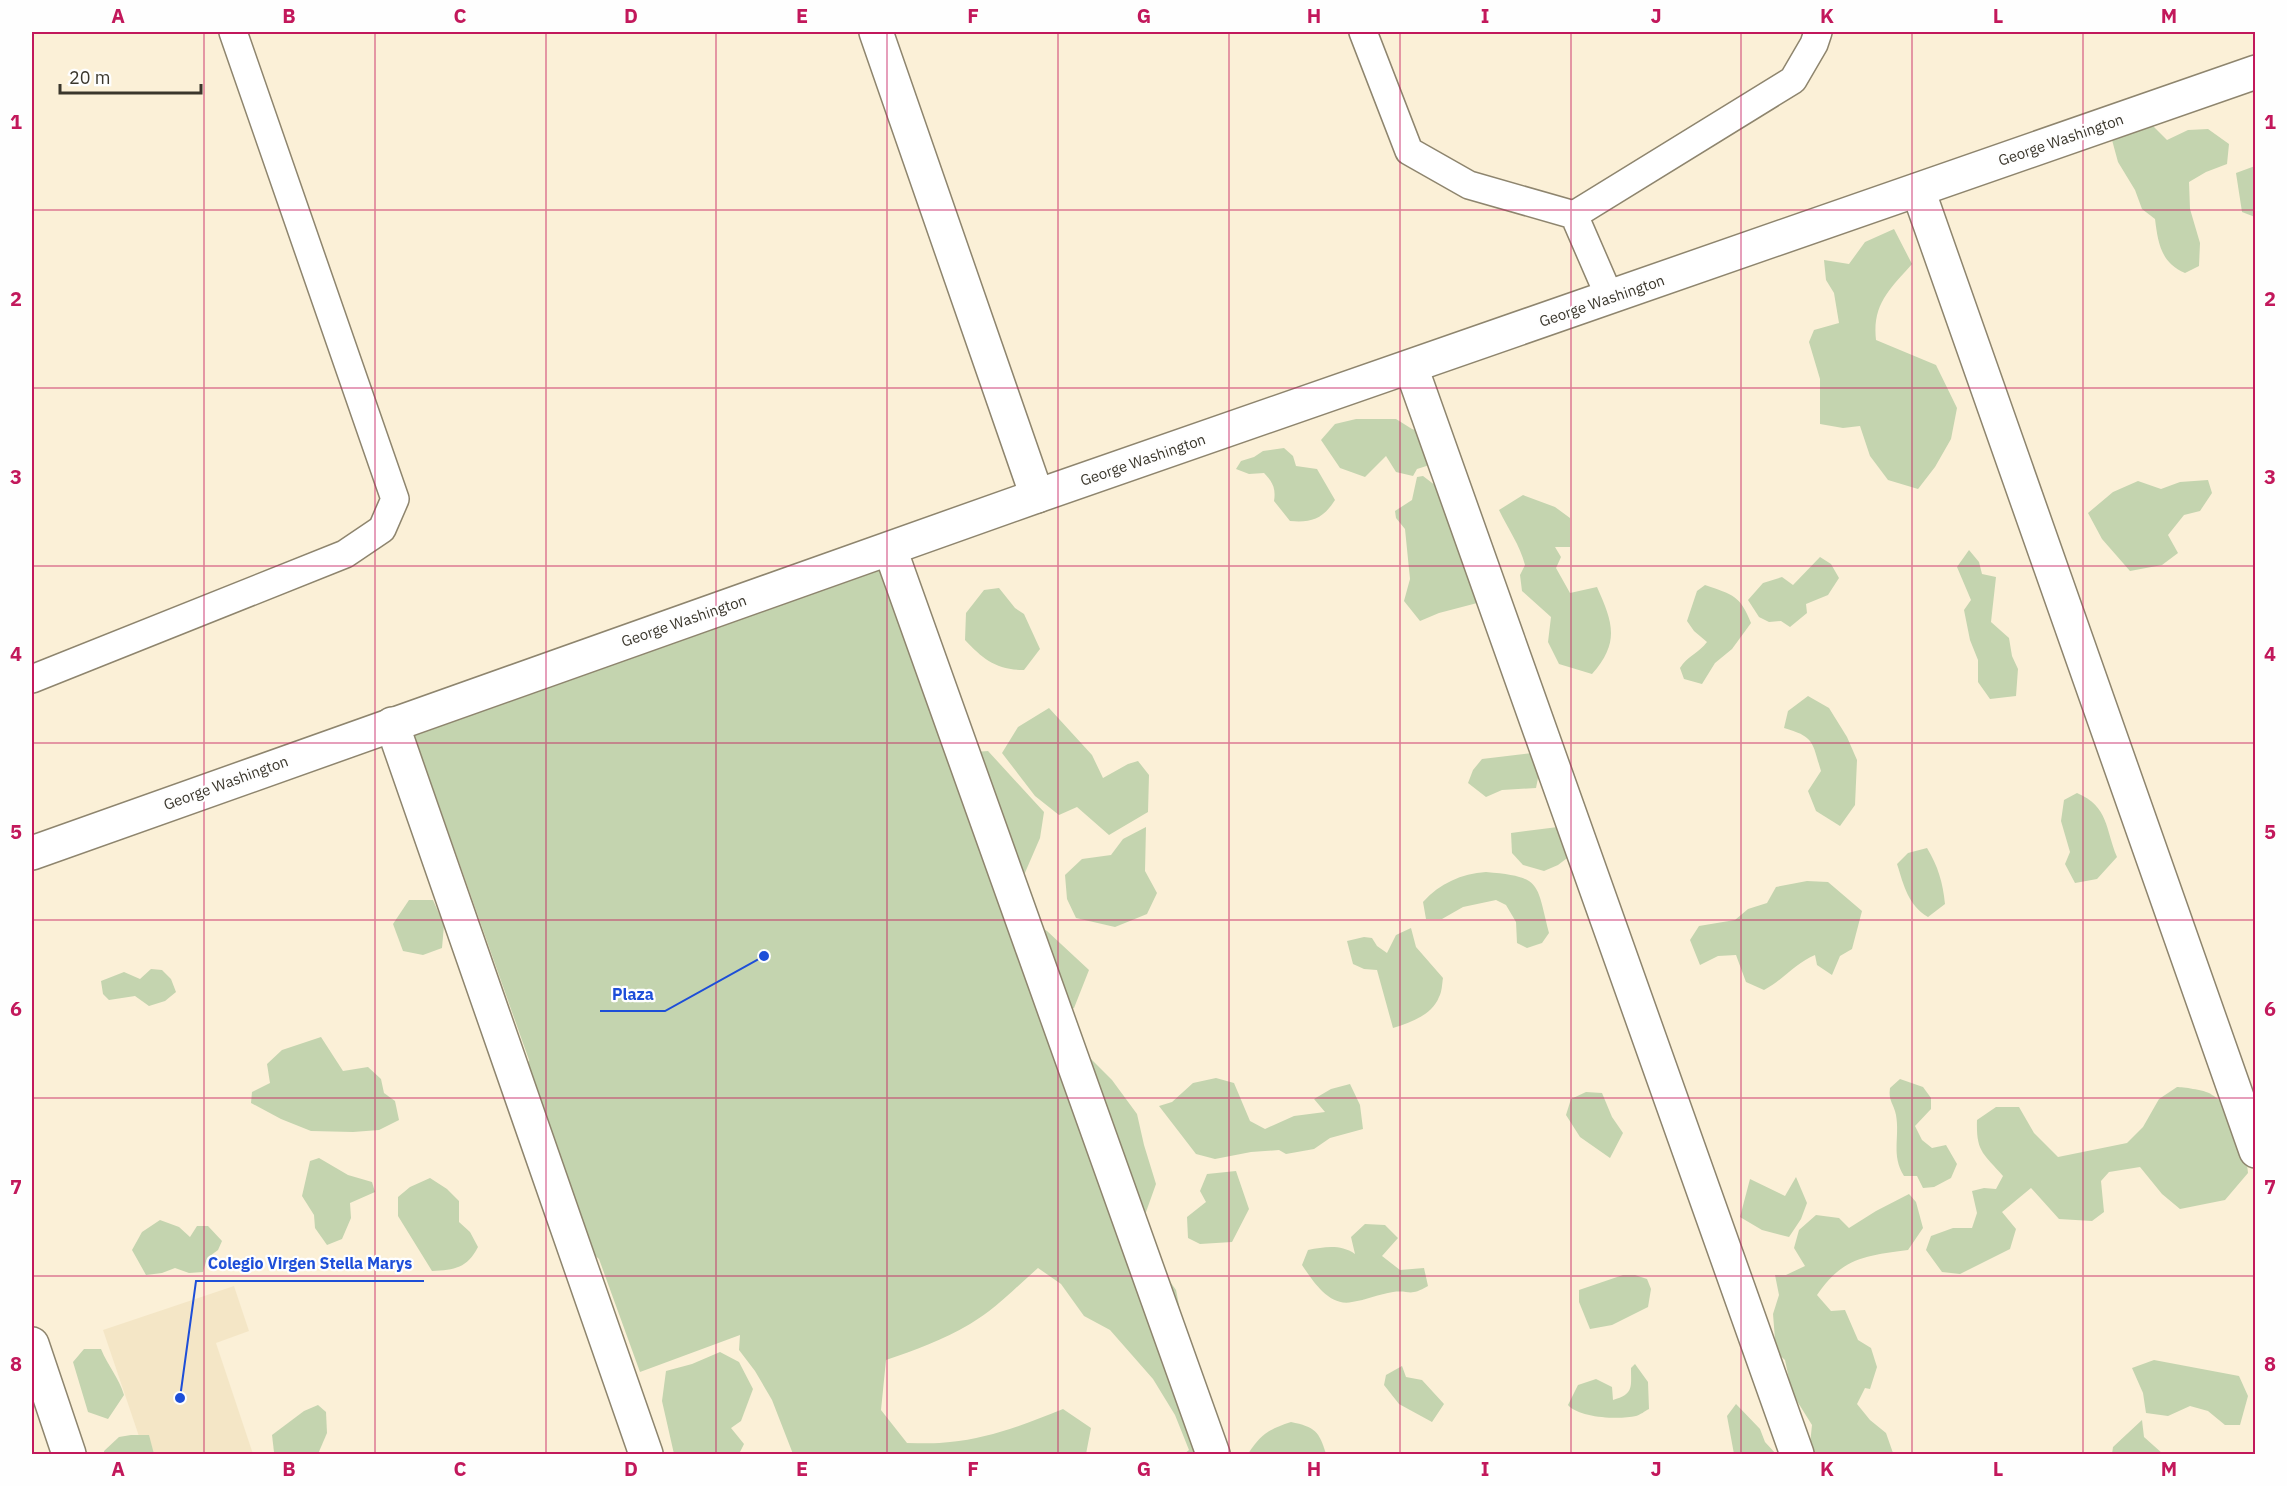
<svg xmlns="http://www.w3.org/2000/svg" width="2287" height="1486" viewBox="0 0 2287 1486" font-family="'IBM Plex Sans',sans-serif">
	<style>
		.built { fill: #f4e6c6 }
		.green { fill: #c4d4af }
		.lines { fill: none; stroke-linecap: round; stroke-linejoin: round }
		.service-casing { stroke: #8e856e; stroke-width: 30 }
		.minor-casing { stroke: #8e856e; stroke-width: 36 }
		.service { stroke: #fff; stroke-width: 27 }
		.minor { stroke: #fff; stroke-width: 33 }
		.grid { fill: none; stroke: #c2185b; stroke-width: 1.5; stroke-opacity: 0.55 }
		.labels { text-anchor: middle; stroke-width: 4.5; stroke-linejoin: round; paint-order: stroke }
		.street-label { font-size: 15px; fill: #3a362c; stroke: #fefefe }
		.leader { fill: none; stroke: #1d4ed8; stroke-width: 2 }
		.callout-dot { fill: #1d4ed8; stroke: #fefefe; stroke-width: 2 }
		.callout-label { font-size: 16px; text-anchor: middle; font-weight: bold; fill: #1d4ed8; stroke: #fefefe; stroke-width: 4.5; stroke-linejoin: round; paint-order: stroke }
		.neatline { fill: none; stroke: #c2185b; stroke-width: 2 }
		.grid-label { font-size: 20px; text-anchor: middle; font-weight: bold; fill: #c2185b }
	</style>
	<rect width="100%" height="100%" fill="#fbf0d7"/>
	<!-- built -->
	<polygon class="built" points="234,1286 249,1331 216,1343 253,1454 145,1454 103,1330"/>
	<!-- green -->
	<g class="green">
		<path d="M2150,123L2167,140L2188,130L2208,129L2229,144L2227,164L2206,172L2189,182L2190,209L2200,243L2199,266L2185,273C2161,263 2158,243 2155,219L2142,209L2135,190L2118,162L2112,140L2128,127Z"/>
		<polygon points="2255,166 2255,217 2242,212 2236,173"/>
		<path d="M1894,229L1912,264C1890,289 1872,304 1876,340L1936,365L1957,408L1951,439L1935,467L1918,489L1888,480L1870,456L1860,426L1843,428L1820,424V379L1809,342L1814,330L1839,323L1834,293L1826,280L1824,260L1849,264L1865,242Z"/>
		<polygon points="1356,419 1396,419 1412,429 1427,433 1436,463 1417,469 1413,476 1396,472 1386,456 1365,477 1340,468 1321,440 1335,424"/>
		<path d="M1284,448L1293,456L1296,466L1317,469L1335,500C1323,519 1311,523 1290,521L1274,501C1276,489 1273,482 1264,473L1249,474L1236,469L1241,461L1254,457L1263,451Z"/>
		<polygon points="1423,476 1440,489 1481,602 1439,613 1420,621 1404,601 1410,579 1405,529 1396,518 1395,511 1412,500 1417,477"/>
		<polygon points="2208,480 2212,493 2200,511 2184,515 2168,535 2178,553 2162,565 2130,571 2102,539 2088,513 2113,492 2138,481 2161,489 2180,482"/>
		<path d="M1523,495L1555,507L1570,518V547H1555L1561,557L1556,568L1570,593L1597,587C1613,623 1620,642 1592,674L1559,664L1548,642L1551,617L1522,591L1520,575L1525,565C1520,545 1508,529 1499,510Z"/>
		<path d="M890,549L963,753L988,751L1044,812L1040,838L1024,875L1008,877L1021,915L1047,931L1089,970L1074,1008L1057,1017L1087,1055L1112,1080L1137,1114L1144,1145L1156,1184L1146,1212L1123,1240L1158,1265L1176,1290L1183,1325L1201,1454H1184L1189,1450L1175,1415L1153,1379L1110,1330L1084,1316L1061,1284L1038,1268C1016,1287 996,1309 970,1324C943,1340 915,1350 886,1360L881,1410L907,1443C921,1443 936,1444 950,1442C990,1438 1026,1424 1063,1409L1091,1428L1086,1454H793L772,1400L755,1371L739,1350L740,1335L640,1372L599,1259L589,1250L524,1074L529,1060L408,718Z"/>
		<polygon points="1969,550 1979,562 1982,574 1996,577 1991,622 2009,638 2012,656 2018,669 2016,696 1990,699 1978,682 1978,660 1970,640 1964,610 1971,600 1957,567"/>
		<polygon points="1820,557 1831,564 1839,578 1828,595 1806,604 1807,613 1790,627 1781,621 1769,622 1759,617 1748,600 1763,583 1782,577 1793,585"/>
		<path d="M1705,585C1733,595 1740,595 1751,623L1732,649L1715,663L1702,684L1684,679L1680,668C1687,656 1699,653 1707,642L1694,631L1687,621L1697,591Z"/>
		<path d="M999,588L1015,608L1024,614L1040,649L1024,670C996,670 983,659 965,640L966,613L984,590Z"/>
		<path d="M1808,696L1829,708L1847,737L1857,760L1855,805L1840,826L1816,811L1808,791L1821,771C1812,742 1815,737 1784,728L1788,711Z"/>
		<polygon points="1049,708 1092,755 1103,778 1128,764 1138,761 1149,775 1148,812 1109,835 1077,807 1059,815 1035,796 1002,753 1018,727"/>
		<polygon points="1532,753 1540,768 1536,788 1502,790 1486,797 1468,783 1473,770 1482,759"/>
		<path d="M2077,793C2109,807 2105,828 2117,857L2097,879L2075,883L2065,864L2070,852L2061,821L2064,800Z"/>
		<polygon points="1566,826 1575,852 1558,865 1544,871 1523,865 1512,853 1511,833"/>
		<polygon points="1146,827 1145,871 1157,893 1147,914 1115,927 1076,918 1067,899 1065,875 1082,859 1111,855 1123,839"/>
		<path d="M1927,848C1938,866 1943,883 1945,904L1928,917C1908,905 1904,886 1897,864L1908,853Z"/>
		<path d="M1486,872C1542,877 1536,882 1549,933L1542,943L1527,948L1517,943L1516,922L1506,905L1496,900L1463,907L1442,919H1426L1423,902C1440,883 1461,874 1486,872Z"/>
		<path d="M1807,881L1828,882L1862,911L1852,949L1840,956L1832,975L1817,965L1815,955C1797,962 1783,980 1764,990L1746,982L1736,955L1718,956L1700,965L1690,940L1699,926L1735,920L1748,909L1767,903L1776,887Z"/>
		<polygon points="409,900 433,900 444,925 442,948 423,955 403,951 393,924"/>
		<path d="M1411,928L1416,947L1443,978C1442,984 1442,992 1439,997C1432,1015 1410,1023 1393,1028L1377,970L1364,969L1353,964L1347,941L1364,937L1372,938L1377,946L1387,953L1396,935Z"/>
		<polygon points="151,969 162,970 171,979 176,992 165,1001 149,1006 135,996 109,1000 103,994 101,981 124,972 140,979"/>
		<polygon points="321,1037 343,1071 368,1067 381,1079 384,1093 395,1101 399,1120 379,1130 353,1132 311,1131 281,1119 251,1103 252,1092 270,1083 267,1064 282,1050"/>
		<polygon points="1216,1078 1234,1083 1250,1121 1265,1129 1294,1116 1325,1112 1314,1099 1331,1089 1350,1084 1360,1105 1363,1129 1330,1138 1314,1149 1286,1154 1279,1150 1251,1152 1215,1159 1196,1154 1159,1106 1172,1102 1193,1083"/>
		<path d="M1900,1079L1923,1087L1931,1098V1109L1915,1126L1922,1140L1932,1148L1946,1145L1957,1164L1951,1178L1934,1187L1923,1188L1917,1176H1904C1891,1155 1900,1138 1896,1115C1894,1104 1888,1101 1890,1088Z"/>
		<path d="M2177,1087C2183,1087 2203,1090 2209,1093C2216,1097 2234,1110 2237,1117C2244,1134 2246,1155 2248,1173L2225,1200L2180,1209L2162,1194L2140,1167L2109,1172L2101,1181L2104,1212L2092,1221L2059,1219L2031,1188L2002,1212L2016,1229L2010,1249L1960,1274L1942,1272L1926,1250L1931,1236L1953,1228H1972L1977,1213L1972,1191L1984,1188L1996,1189L2003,1176C1983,1153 1976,1152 1977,1120L1996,1107H2019L2034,1133L2058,1157L2127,1143L2143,1127L2159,1099Z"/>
		<polygon points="1586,1092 1602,1093 1612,1117 1623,1133 1610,1158 1580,1137 1566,1115 1571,1099"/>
		<polygon points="319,1158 348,1175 372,1182 375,1192 350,1203 351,1218 342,1239 327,1245 315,1228 314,1215 302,1196 310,1161"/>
		<polygon points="1236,1171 1249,1209 1232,1242 1200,1244 1188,1238 1187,1217 1206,1202 1200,1191 1207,1174"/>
		<polygon points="1796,1177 1807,1203 1801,1219 1789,1237 1762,1230 1740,1217 1750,1179 1785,1196"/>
		<path d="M430,1178L447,1189L459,1201V1222L470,1232L478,1247C467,1268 455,1270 432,1271L398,1216V1197L410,1187Z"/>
		<path d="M1909,1194L1916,1202L1923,1228L1908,1250C1865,1256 1843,1257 1817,1295L1831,1311L1845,1310L1858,1340L1871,1348L1877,1367L1870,1389L1865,1388L1857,1404L1870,1420L1886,1433L1893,1453L1892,1454H1813L1810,1444L1812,1425L1792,1393L1785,1360L1776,1352L1773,1314L1779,1295L1775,1275H1786L1805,1266L1794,1248L1799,1230L1816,1215L1839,1218L1849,1228L1876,1211Z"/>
		<polygon points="160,1220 179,1227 190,1237 197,1226 208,1226 222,1241 218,1250 207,1258 203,1272 189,1273 175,1268 162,1273 146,1275 132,1250 142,1232"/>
		<path d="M1365,1224L1385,1225L1398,1238L1382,1256L1400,1270L1424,1268L1428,1286C1409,1297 1411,1290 1393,1292C1379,1294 1366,1300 1352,1302C1329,1307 1313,1281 1302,1265L1308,1250C1325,1247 1340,1244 1355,1254L1351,1237Z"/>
		<polygon points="1623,1275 1635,1275 1647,1279 1651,1289 1648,1307 1612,1325 1590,1329 1579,1302 1579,1290"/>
		<path d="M84,1349H101C108,1366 119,1378 124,1395L108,1419L88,1412L73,1362Z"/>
		<polygon points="720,1352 739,1362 753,1389 741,1421 731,1428 744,1444 739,1454 674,1454 662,1401 666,1371 692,1364"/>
		<polygon points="2154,1360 2239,1376 2248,1396 2240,1425 2225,1425 2208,1411 2190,1406 2168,1416 2146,1413 2143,1393 2132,1368"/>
		<path d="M1635,1364L1648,1382L1649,1409C1645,1411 1640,1415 1636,1416C1619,1420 1579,1418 1568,1405L1578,1385L1596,1379L1612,1387L1613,1400C1634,1394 1631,1387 1631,1368Z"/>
		<polygon points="1402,1366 1406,1377 1422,1380 1444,1404 1432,1422 1399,1404 1384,1385 1386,1375"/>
		<polygon points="1736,1404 1760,1429 1765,1442 1776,1454 1734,1454 1727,1416"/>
		<polygon points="318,1405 326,1412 327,1433 318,1454 280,1454 274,1452 272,1435 304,1411"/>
		<polygon points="2142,1420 2144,1437 2163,1454 2112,1454 2113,1447"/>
		<path d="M1291,1422C1315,1427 1319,1431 1326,1454H1248C1260,1435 1269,1429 1291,1422Z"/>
		<polygon points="131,1435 149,1435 154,1454 104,1454 104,1451 119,1437"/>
	</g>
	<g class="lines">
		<!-- service casing -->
		<g class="service-casing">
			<g id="service">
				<polyline points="1363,32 1409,151 1469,185 1574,215 1610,298"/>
				<polyline points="1574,215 1793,80 1814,44 1818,32"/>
				<polyline points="32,679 345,554 382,529 395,499 233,32"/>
			</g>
		</g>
		<!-- minor casing -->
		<g class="minor-casing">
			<g id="minor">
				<polyline points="876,32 1037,496"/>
				<polyline points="1918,190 2256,1151"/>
				<polyline points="1411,367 1797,1454"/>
				<polyline points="890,549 1213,1454"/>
				<polyline points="392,724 646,1454"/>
				<polyline points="32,853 1037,496 2256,72"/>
				<polyline points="32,1344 69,1454"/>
			</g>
		</g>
		<!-- service -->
		<use href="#service" class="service"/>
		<!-- minor -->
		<use href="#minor" class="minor"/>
	</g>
	<!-- grid -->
	<path class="grid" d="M204,32V1454M375,32V1454M546,32V1454M716,32V1454M887,32V1454M1058,32V1454M1229,32V1454M1400,32V1454M1571,32V1454M1741,32V1454M1912,32V1454M2083,32V1454M32,210H2256M32,388H2256M32,566H2256M32,743H2256M32,920H2256M32,1098H2256M32,1276H2256"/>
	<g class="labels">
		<!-- street labels -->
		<g class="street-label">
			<text transform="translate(2061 140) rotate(-19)" y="5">George Washington</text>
			<text transform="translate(1602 301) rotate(-19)" y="5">George Washington</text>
			<text transform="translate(1143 460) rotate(-19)" y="5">George Washington</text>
			<text transform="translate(684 621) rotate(-19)" y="5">George Washington</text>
			<text transform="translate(226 783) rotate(-20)" y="5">George Washington</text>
		</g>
	</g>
	<!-- callouts -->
	<path class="leader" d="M764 956L665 1011H600M180 1398L196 1281H424"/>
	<g class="callout-dot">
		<circle cx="764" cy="956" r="6"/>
		<circle cx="180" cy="1398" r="6"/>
	</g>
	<g class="callout-label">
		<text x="633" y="1000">Plaza</text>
		<text x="310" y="1269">Colegio Virgen Stella Marys</text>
	</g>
	<!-- border -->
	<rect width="2287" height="1486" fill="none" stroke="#fefefe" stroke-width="66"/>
	<!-- scale -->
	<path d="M60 84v9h141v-9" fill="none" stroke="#3a362c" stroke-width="3"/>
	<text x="69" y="84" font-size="18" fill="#3a362c" stroke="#fefefe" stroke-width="4.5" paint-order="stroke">20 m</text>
	<rect x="33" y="33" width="2221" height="1420" class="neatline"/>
	<g class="grid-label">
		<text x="118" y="23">A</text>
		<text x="289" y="23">B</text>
		<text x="460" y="23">C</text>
		<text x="631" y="23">D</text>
		<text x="802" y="23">E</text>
		<text x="973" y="23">F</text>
		<text x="1144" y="23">G</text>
		<text x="1314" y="23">H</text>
		<text x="1485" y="23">I</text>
		<text x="1656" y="23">J</text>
		<text x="1827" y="23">K</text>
		<text x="1998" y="23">L</text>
		<text x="2169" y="23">M</text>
		<text x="16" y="129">1</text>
		<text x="2270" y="129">1</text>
		<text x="16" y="306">2</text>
		<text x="2270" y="306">2</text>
		<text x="16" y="484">3</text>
		<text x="2270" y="484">3</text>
		<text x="16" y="661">4</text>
		<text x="2270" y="661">4</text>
		<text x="16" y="839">5</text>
		<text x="2270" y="839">5</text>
		<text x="16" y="1016">6</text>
		<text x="2270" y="1016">6</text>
		<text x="16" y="1194">7</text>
		<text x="2270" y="1194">7</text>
		<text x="16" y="1371">8</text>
		<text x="2270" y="1371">8</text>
		<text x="118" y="1476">A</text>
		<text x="289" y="1476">B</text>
		<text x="460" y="1476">C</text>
		<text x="631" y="1476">D</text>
		<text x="802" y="1476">E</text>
		<text x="973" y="1476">F</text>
		<text x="1144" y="1476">G</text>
		<text x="1314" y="1476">H</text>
		<text x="1485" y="1476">I</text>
		<text x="1656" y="1476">J</text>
		<text x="1827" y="1476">K</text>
		<text x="1998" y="1476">L</text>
		<text x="2169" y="1476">M</text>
	</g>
</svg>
